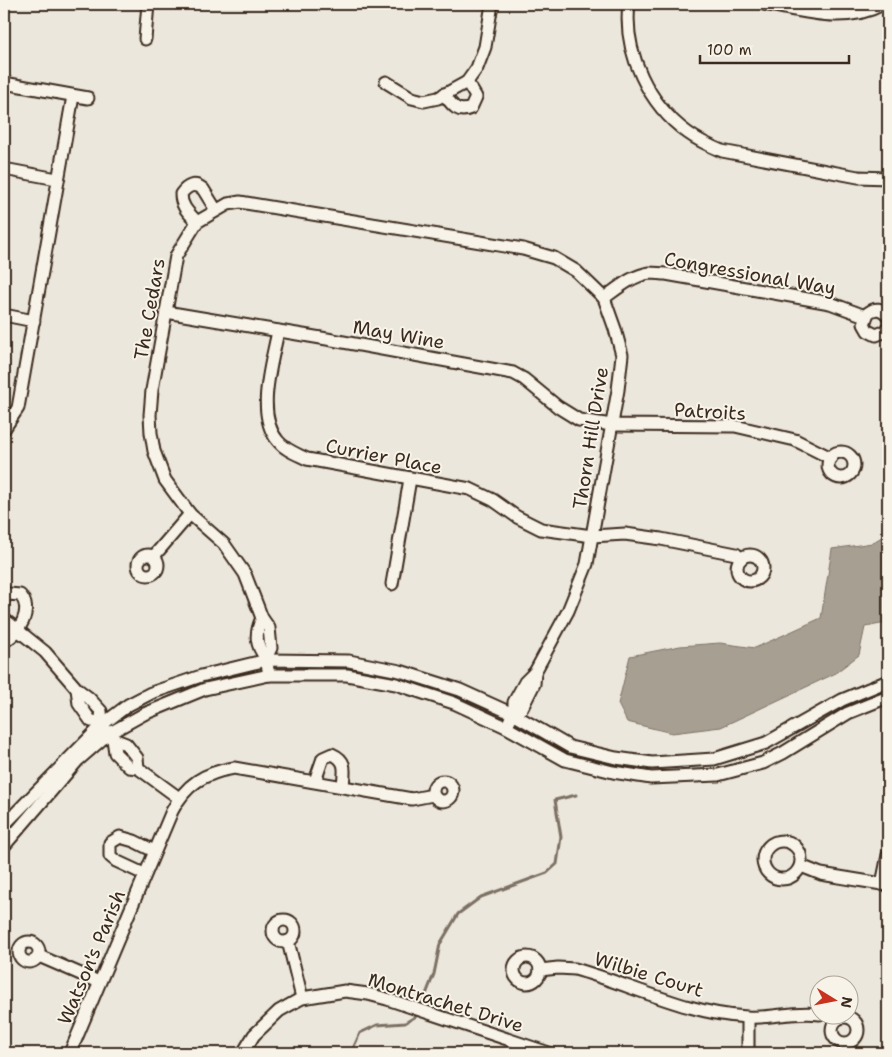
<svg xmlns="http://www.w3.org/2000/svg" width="892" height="1057" viewBox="0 0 892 1057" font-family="'Shantell Sans',sans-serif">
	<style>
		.water { fill: #a89f93; stroke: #7c7064 }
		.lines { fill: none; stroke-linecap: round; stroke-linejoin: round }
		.stream { stroke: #7c7064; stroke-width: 3 }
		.minor-casing { stroke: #3b2a1e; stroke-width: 15 }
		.minor { stroke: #f7f3e8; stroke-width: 11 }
		.labels { text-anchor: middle; stroke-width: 4; stroke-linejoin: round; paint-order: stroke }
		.street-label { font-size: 19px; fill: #3b2a1e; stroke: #f7f3e8 }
	</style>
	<rect width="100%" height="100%" fill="#ece7dc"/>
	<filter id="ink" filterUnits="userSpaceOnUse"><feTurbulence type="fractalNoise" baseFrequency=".02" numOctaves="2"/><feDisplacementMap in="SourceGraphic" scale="10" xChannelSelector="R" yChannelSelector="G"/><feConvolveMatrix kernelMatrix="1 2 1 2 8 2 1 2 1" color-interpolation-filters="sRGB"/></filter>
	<g filter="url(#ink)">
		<!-- water -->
		<polygon class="water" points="888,533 888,624 886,623 865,627 859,655 834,674 721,727 672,733 627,722 618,704 630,656 680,646 720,643 755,648 821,618 832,549 872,543"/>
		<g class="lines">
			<!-- stream -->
			<g class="stream">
				<polyline points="421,1007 434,974 440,944 458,914 481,897 547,873 557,864 561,837 555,800 576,795"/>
				<polyline points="351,1053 360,1033 377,1025 405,1023 418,1015 419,1013"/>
			</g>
			<!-- minor casing -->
			<g class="minor-casing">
				<g id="minor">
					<path d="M629,4C623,53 649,105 688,133C699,141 710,146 722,151L858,177L888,178"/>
					<path d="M764,4C804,11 845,25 883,4"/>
					<polyline points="145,39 148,4"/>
					<polyline points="386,82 412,98 424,101 438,98 467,82 477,68 485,47 492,4"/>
					<polyline points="4,83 88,98"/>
					<path d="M444,94C452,105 457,114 471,108L476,97L467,82"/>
					<polyline points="4,169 57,179"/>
					<path d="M197,222C189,213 181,207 181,194C187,186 194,182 203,189L216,210"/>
					<path d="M604,298C618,288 633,275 650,273C655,273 661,274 666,274L830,303L865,316"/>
					<polyline points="166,312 327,339 513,373 524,379 558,407 579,420 612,425 735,426 795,440 831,458"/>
					<polyline points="4,315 34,321"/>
					<path d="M888,316C882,308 875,307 868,313L864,324L868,331L876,335L884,332L888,327"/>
					<path d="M278,331C272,363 255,414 278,441C285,450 297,454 307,459L470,489L493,500L517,517L541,529L592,536L625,534L661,539L736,554L741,559"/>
					<polyline points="4,429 18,408 73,96"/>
					<circle cx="841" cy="465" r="13"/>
					<circle cx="148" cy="565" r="10"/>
					<circle cx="750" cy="568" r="13"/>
					<polyline points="154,556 190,514"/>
					<polyline points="392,584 410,479"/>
					<path d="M4,598L9,594L20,595C34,609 19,635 4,641"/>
					<path d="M262,618C255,633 255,645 266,658"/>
					<polyline points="4,619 45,652 77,689 89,698 101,711 102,722 108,734 113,739 126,744 137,758 138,768 179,798"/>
					<polyline points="269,675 266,658 271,648 269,628 262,618 245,574 224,544 190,514 165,480 154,451 151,433 150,415 152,390 176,256 197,222 228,204 240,202 523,249 554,258 576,271 604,298 615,329 622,355 618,390 587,564 568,611 535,672 525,682 514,702 514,712 506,727"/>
					<polyline points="77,689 79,704 91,721 102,722"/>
					<polyline points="514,712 522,708 534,684 535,672"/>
					<polyline points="113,739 115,753 129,767 138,768"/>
					<circle cx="443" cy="791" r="10"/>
					<path d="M315,781L323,758L332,754C348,761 344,771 343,786"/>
					<polyline points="4,825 103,724 128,705 151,693 201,676 267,660 349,661 400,671 460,690 513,714 570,747 616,758 652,763 714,759 766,743 842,700 888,681"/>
					<circle cx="782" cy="860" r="19"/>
					<polyline points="4,846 78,760 108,734 144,714 205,689 269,675 347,675 396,684 454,703 506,727 565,760 613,772 651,778 718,775 763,763 783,753 848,713 888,697"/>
					<polyline points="801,866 821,874 888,885"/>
					<polyline points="144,874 116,861 110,856 110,843 120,837 134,841 154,851"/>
					<polyline points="882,884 888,855"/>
					<circle cx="284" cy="931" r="11"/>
					<polyline points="288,941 302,998"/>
					<circle cx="29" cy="952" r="10"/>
					<polyline points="39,956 99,982"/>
					<circle cx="527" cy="970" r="13"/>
					<path d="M540,970L558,968L575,969C632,985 688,1014 747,1017C771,1019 795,1010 820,1014"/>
					<circle cx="845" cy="1030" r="13"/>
					<path d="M70,1053L172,811C186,784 204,773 234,768L412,799L433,795"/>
					<polyline points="243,1053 254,1035 279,1011 302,998 345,991 368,994 387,999 549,1053"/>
					<polyline points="748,1053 748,1018"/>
				</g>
			</g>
			<!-- minor -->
			<use href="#minor" class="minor"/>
		</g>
	</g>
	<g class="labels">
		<!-- street labels -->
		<g class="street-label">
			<text transform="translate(750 273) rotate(10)" y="7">Congressional Way</text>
			<text transform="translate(149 309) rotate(-80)" y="7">The Cedars</text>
			<text transform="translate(399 334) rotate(10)" y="7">May Wine</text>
			<text transform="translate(710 411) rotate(3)" y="7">Patroits</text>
			<text transform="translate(590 438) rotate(-81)" y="7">Thorn Hill Drive</text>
			<text transform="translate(384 456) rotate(11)" y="7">Currier Place</text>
			<text transform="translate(91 957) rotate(-67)" y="7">Watson's Parish</text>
			<text transform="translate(649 974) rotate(17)" y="7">Wilbie Court</text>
			<text transform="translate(446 1002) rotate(17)" y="7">Montrachet Drive</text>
		</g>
	</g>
	<!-- margin -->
	<rect width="892" height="1057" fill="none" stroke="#f7f3e8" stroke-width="20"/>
	<rect x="10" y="10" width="872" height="1037" fill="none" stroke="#3b2a1e" stroke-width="2" filter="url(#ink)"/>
	<!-- north arrow -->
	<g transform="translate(834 1000) rotate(100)"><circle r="24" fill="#f7f3e8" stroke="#aca397"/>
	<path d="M0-4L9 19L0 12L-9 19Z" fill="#c8321e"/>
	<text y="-8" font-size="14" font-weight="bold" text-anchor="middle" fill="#3b2a1e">N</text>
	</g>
	<!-- scale -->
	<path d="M700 55v8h149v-8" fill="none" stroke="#3b2a1e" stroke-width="2.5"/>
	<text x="707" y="55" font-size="15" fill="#3b2a1e" stroke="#f7f3e8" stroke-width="4" paint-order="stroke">100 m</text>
</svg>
